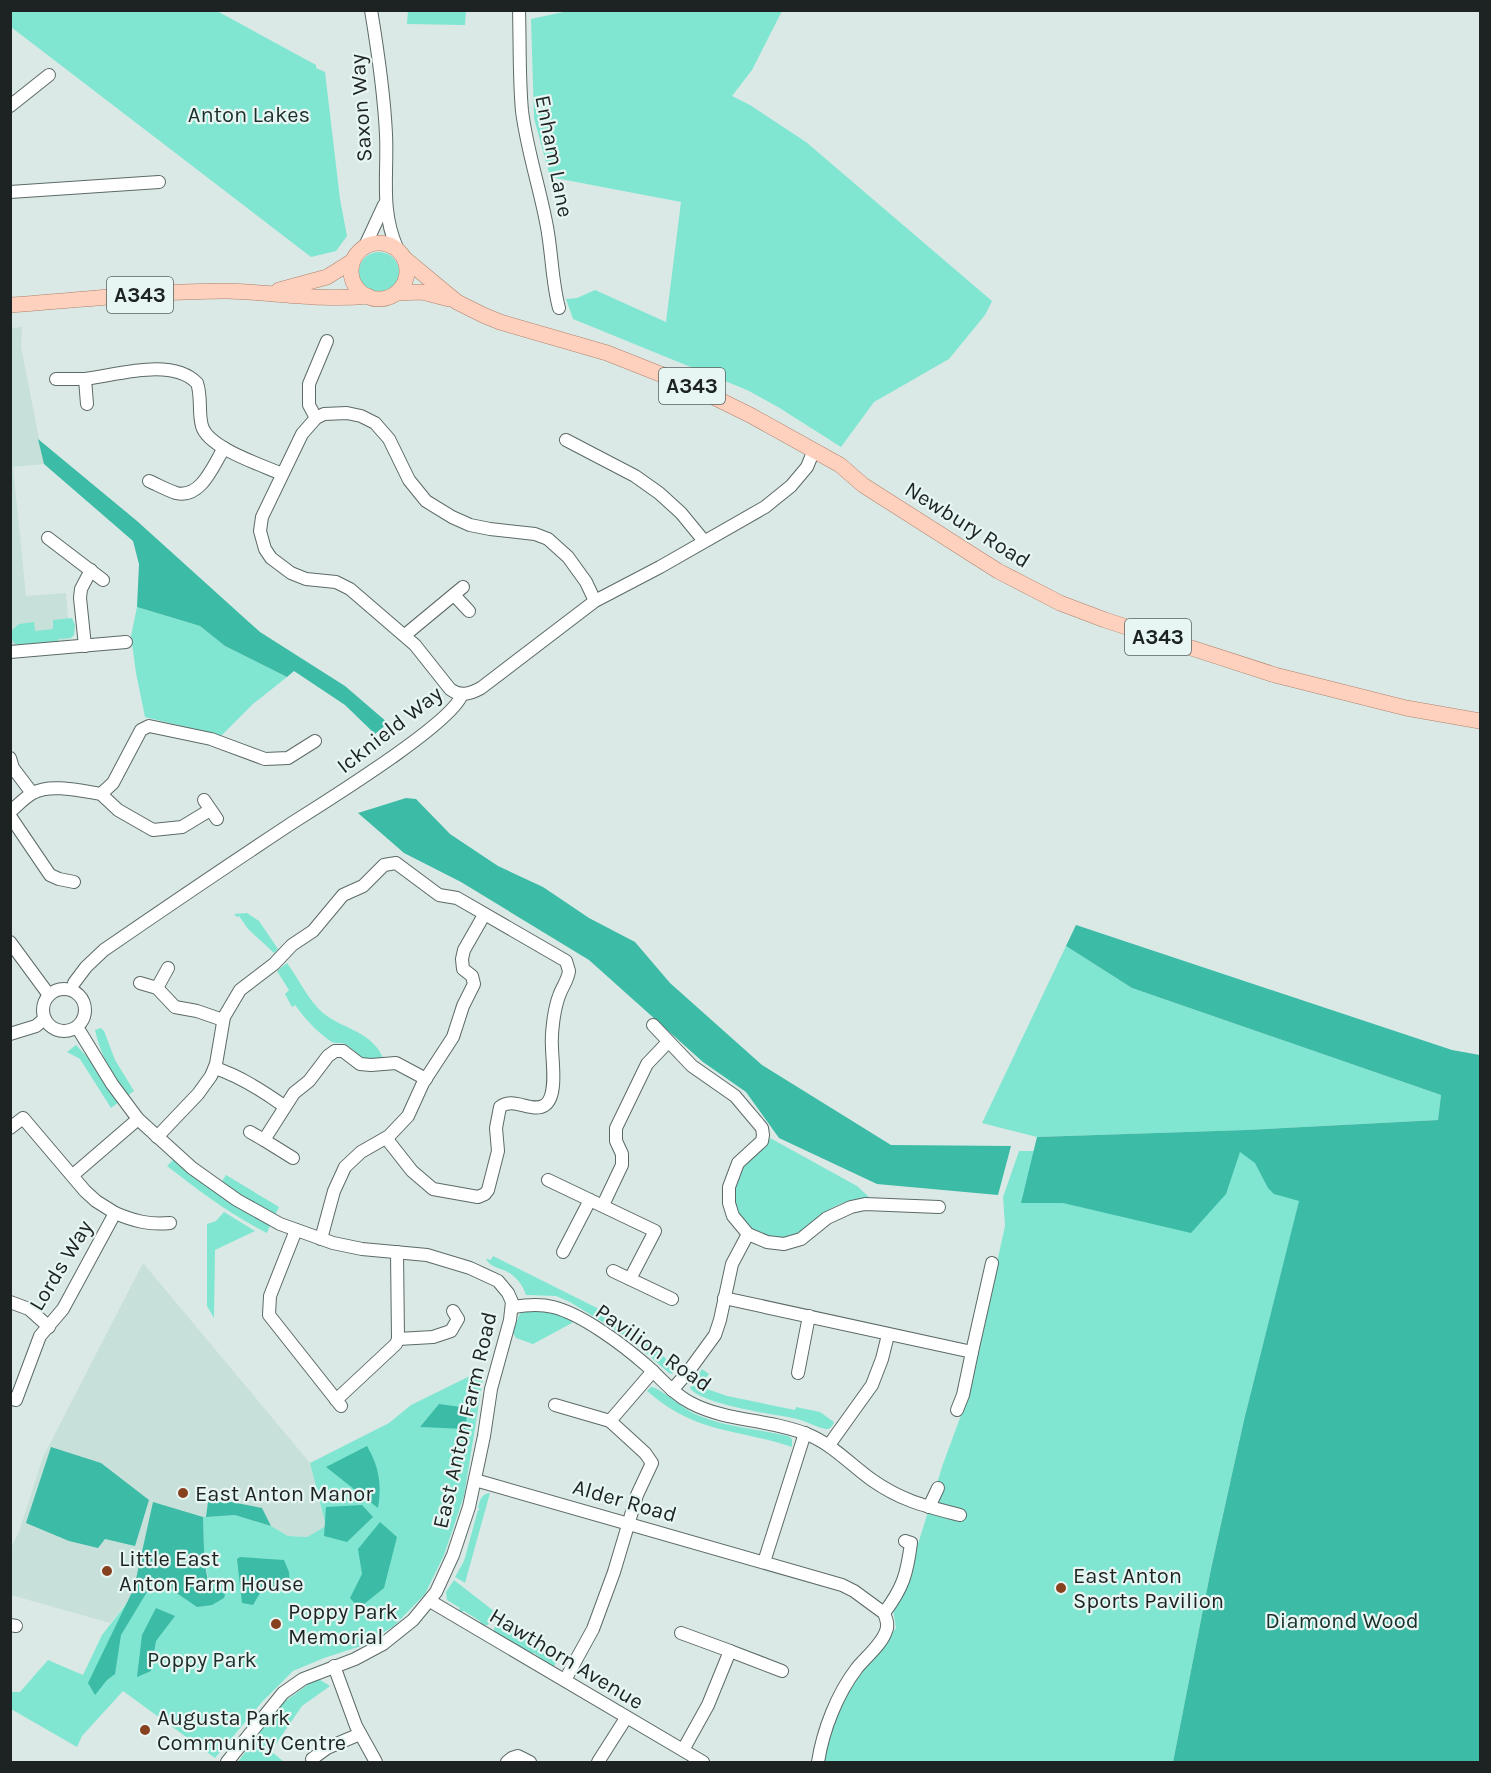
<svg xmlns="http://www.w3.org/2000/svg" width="1491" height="1773" viewBox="0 0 1491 1773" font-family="Karla,sans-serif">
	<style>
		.built { fill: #c8e0da }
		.green { fill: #80e6d2 }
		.forest { fill: #3cbba6 }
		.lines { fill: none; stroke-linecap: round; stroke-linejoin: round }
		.minor-casing { stroke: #5c6a67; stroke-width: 14 }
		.major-casing { stroke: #af806b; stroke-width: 16 }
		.minor { stroke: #fff; stroke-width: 12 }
		.major { stroke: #fed1be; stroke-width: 15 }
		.poi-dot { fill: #88411f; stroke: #e7f6f2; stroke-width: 2 }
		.labels { text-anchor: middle; stroke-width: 4.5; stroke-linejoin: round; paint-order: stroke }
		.shield { fill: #e7f6f2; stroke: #5a6260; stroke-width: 1.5 }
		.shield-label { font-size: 21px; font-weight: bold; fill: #1d2322 }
		.street-label { font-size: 22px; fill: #1d2322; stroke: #e7f6f2 }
		.park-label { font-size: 22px; fill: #1b302c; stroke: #e7f6f2 }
		.poi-label { font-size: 22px; fill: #1d2322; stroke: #e7f6f2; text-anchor: start }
	</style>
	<rect width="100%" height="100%" fill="#dae9e5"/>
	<!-- built -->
	<g class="built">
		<polygon points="22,327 21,347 44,464 13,467 26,596 66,593 70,641 11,646 10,328"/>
		<polygon points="143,1263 310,1463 326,1527 307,1537 288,1536 271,1526 204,1557 207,1578 151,1572 110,1623 11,1595 10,1549 19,1532 43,1457"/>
	</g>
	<!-- green -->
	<g class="green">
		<polygon points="10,11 217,11 316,65 316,68 325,72 340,199 347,236 336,251 311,257 11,27"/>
		<polygon points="408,11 466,11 465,25 407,24"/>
		<polygon points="568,11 782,11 752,70 732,96 750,105 806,142 992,301 985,315 949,359 874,402 841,447 778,407 747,390 573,319 566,299 577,298 595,290 666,322 681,202 550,177 534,118 531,19"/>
		<circle cx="379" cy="272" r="20"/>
		<polygon points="137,607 200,626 225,646 287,677 253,704 221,736 145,717 136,673 131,636"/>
		<path d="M72,618L75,625L74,635L71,638L58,639V642L19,645C11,644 10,635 13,629L19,624L34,622L35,631L53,629V620Z"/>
		<polygon points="247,913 259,921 278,949 274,953 248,929 239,916 237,917 234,914"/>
		<polygon points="1066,946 1132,988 1441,1095 1438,1120 1246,1130 1037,1137 982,1123"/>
		<path d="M287,963C299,979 308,1000 323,1013C342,1029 372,1031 383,1058C357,1063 362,1054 345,1044C341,1042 336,1044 332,1042C318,1033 305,1019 295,1005L292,1007L285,994L289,990L277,971Z"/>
		<path d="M101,1028L104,1031L115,1060L134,1091L127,1096C113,1077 100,1054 95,1030Z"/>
		<polygon points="76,1045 91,1061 119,1102 111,1108 80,1059 67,1052"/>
		<path d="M770,1138L857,1186L870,1198C854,1198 835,1204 823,1214C810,1223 801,1235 784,1238C763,1242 741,1227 735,1206C733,1201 734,1193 735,1188C735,1184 734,1178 736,1174C743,1159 764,1153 770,1138Z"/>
		<path d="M1019,1151H1312L1244,1420L1211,1569L1173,1762H822C829,1740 835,1717 846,1696C859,1671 879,1650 896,1628L893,1609L913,1560L943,1464L967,1399L1005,1226L1003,1197Z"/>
		<path d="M174,1159L224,1198L270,1225L267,1233C231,1215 199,1191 167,1166Z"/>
		<polygon points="226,1175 279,1207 275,1215 221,1183"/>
		<polygon points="224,1212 255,1231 215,1250 214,1318 207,1306 207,1224 216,1221"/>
		<path d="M493,1256L611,1315L645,1339L677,1369L672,1374L669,1373L630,1339L570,1302L556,1296L526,1295C523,1286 518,1279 511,1274C503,1268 490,1268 486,1259L491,1260Z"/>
		<polygon points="547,1310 573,1321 572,1323 533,1344 516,1338 513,1333 519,1315 522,1312"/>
		<path d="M702,1369L709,1374L706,1378L707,1389L727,1396L795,1410L796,1407L820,1412L834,1422C833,1425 831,1428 828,1429C823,1430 803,1420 797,1419C774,1414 702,1405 690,1388Z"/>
		<polygon points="474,1374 483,1379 464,1496 444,1555 425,1594 394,1626 361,1646 324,1658 293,1671 262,1702 215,1758 123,1691 82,1736 77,1747 11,1709 11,1692 20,1692 48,1660 83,1675 102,1635 151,1572 210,1588 204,1557 203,1517 235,1515 271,1526 288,1536 307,1537 326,1526 310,1463 389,1423 411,1405"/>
		<path d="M651,1387C659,1387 684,1409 695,1414C724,1427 757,1429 788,1436L792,1439V1447C735,1428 696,1434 647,1391Z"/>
		<path d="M490,1493L465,1583L455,1577L464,1561L478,1510H480L478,1508C480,1500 481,1494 490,1493Z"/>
		<polygon points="454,1580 495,1612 488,1625 482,1626 480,1621 464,1611 458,1612 460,1608 447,1600 446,1592"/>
		<polygon points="501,1617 556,1663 553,1668 534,1653 529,1654 495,1634 494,1628"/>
		<polygon points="317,1678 330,1686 302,1706 271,1751 284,1762 238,1762 280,1705"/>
	</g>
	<!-- forest -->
	<g class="forest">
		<polygon points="38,439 137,521 260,632 345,686 388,723 375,734 345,705 294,671 287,677 225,646 200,626 137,607 139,564 133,541 44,464"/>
		<polygon points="406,798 416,799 450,834 498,866 543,887 589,918 635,942 670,983 762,1065 891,1145 1011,1146 998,1195 877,1184 779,1138 746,1092 703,1062 589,960 461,882 404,853 358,813"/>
		<polygon points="1076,925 1452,1050 1480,1055 1480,1762 1173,1762 1211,1569 1244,1420 1299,1201 1274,1194 1268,1188 1255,1163 1240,1152 1226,1194 1191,1233 1063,1203 1021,1203 1037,1137 1246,1130 1438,1120 1441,1095 1132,988 1066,946"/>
		<polygon points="439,1404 468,1408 465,1429 420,1427"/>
		<path d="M367,1446C379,1466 382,1485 378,1508L326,1467Z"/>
		<polygon points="51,1447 101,1463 149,1500 135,1546 105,1539 98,1548 69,1541 26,1523"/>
		<path d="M153,1502L203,1517C204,1541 203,1565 210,1588L225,1594L224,1598L212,1605L197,1607L168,1587L153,1582L121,1635L115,1674L107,1680L95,1695L88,1683L134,1588Z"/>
		<polygon points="208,1502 231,1502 262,1508 271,1526 235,1515 206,1517"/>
		<polygon points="362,1505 373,1517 347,1542 324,1536 326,1507"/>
		<polygon points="380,1522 397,1537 384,1588 359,1608 350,1598 362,1574 358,1549"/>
		<polygon points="240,1557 284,1560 289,1572 290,1586 283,1592 272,1585 263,1588 253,1605 242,1603 237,1559"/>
		<polygon points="156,1608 175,1616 156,1641 151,1671 137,1677 142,1635"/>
	</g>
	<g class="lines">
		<!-- minor casing -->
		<g class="minor-casing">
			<g id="minor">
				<path d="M371,10C378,52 384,93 386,134C388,175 380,209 397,248"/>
				<path d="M519,10C520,44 519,78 522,111C527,151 540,188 547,227C552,254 552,282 559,308"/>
				<polyline points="10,106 49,75"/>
				<polyline points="10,192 159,182"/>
				<polyline points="365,246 384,205"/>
				<polyline points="56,379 85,379"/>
				<path d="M87,404L85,379C117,375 172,357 197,383C202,397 198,412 202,426C208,448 262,465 282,474"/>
				<polyline points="316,418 309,405 309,384 327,341"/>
				<polyline points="566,440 635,476 659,493 681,513 704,541"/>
				<path d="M149,481C158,485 167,490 176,493C201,499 213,466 224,448"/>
				<polyline points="48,538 103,580"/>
				<polyline points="454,595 469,611"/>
				<path d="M595,601L586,582L568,557L548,539L535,534L490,529L470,525L452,517L426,501L409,480L389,439L375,423L361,416L347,413L324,414L316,418L302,434L262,517L260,531L265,549L271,558L291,573L306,579L336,582L350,589L415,645L450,689C460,697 470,694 481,688L595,601L660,567L765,507L791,486L807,467L814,450"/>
				<polyline points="405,635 463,587"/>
				<polyline points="85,646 80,598 81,589 91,570"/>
				<polyline points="10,652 126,642"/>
				<polyline points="10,758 13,768 32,793"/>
				<polyline points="101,794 118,810 153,830 182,827 210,810"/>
				<polyline points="204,800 217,819"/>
				<path d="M10,812C17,806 25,797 33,793C50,783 82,791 101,794L113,783L141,730L149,726L211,739L265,759L288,758L315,741"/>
				<polyline points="10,816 50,875 59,879 74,882"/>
				<polyline points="10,942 49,995"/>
				<path d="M74,983L86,967L104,950C165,908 227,866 289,825C320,805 454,723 462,694"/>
				<polyline points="140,983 157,988 175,1007 197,1011 223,1020"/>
				<polyline points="157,988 168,968"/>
				<circle cx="64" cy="1010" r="21"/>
				<polyline points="653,1025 692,1066 735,1096 762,1128 763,1135 762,1141 738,1163 729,1187 729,1203 733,1216 748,1234 767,1242 784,1244 801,1239 827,1218 851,1207 865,1204 939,1207"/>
				<polyline points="77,1027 112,1084 138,1119 192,1168 237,1200 280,1224 333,1243 362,1249 427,1255 470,1268 498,1281 508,1293 512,1302 510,1320 491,1389 484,1436 469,1507 453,1555 436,1592 413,1620 383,1644 355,1659 303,1679 283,1693 227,1762"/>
				<polyline points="10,1034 36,1026 44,1019"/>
				<path d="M215,1068C240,1076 263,1091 284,1106"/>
				<polyline points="10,1128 23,1118 85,1191 96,1201 115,1213 63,1309 40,1336 16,1400 10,1398"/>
				<polyline points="250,1132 264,1140"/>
				<path d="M157,1137L198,1094L211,1076L216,1064L224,1017L240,990L274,964L292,945L313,931L343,895L363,886L384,865L396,863L439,895L457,898L566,961L569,971C568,980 562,987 559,996C554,1009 551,1034 552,1047C552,1060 558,1096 545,1105C532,1114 514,1096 500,1107L496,1128L498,1151L488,1190L485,1194L478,1197L433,1189L412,1171L386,1138"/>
				<polyline points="293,1158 264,1140 294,1093 309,1081 328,1056 335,1051 343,1051 360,1064 371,1065 396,1063 426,1079"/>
				<polyline points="73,1175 138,1119"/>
				<polyline points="548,1180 655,1231 630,1279"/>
				<polyline points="603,1205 622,1165 622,1154 616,1141 616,1128 647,1064 668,1042"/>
				<path d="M115,1213C134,1221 149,1225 170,1223"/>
				<polyline points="296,1230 270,1296 269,1315 341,1406"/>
				<polyline points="321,1239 334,1191 345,1167 361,1152 389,1136 408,1116 423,1083 453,1037 463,1006 474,984 472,976 463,969 462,959 464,950 484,915"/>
				<polyline points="563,1252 590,1200"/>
				<polyline points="613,1271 672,1299"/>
				<polyline points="724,1298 972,1352 992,1263"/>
				<polyline points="10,1302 29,1309 49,1327"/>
				<path d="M513,1307C526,1305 541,1304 553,1307C582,1314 623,1345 646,1365C661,1378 673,1394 691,1403C727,1422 771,1419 809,1435C833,1445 851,1465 872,1480C902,1501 925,1506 960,1515"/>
				<polyline points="398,1339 433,1337 451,1331 458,1319 453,1311"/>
				<polyline points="798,1373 809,1316"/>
				<polyline points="672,1390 688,1372 715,1335 720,1320 732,1264 748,1234"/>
				<polyline points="336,1400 396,1344 398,1339 397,1252"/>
				<polyline points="555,1405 610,1421 653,1371"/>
				<polyline points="957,1410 963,1395 972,1352"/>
				<polyline points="829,1445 872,1385 882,1359 888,1335"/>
				<path d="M475,1480L842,1585L854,1591L884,1613C903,1588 907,1574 911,1543L905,1541"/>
				<polyline points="929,1507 938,1488"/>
				<polyline points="764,1562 805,1433"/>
				<polyline points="430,1601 703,1762"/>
				<polyline points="10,1625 16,1626"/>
				<polyline points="681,1633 730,1651"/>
				<polyline points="334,1666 356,1726 376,1762"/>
				<polyline points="565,1680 593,1629 614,1572 637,1495 652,1463 645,1453 610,1421"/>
				<polyline points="683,1750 708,1705 730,1651 782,1671"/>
				<polyline points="312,1759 327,1748 360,1734"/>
				<polyline points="507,1762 512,1758 518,1756 530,1762"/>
				<polyline points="598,1762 626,1718"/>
				<path d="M818,1762C823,1730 837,1694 857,1668C866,1657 882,1644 886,1631C889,1625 886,1618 884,1613"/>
			</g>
		</g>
		<!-- major casing -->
		<g class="major-casing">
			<g id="major">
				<circle cx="379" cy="271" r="28"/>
				<polyline points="404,258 457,302 483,315 500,322 607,353 693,387 750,415 840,465 863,485 998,571 1060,603 1105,620 1275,675 1406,708 1480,721"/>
				<polyline points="279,290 327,277 351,262"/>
				<polyline points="396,293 422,292 449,299"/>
				<path d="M10,305C82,300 154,291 226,291C273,292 320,301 368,296"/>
			</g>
		</g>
		<!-- minor -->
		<use href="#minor" class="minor"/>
		<!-- major -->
		<use href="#major" class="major"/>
	</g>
	<!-- markers -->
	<g class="poi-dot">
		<circle cx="183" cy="1493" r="6"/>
		<circle cx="107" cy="1571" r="6"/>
		<circle cx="1061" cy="1588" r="6"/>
		<circle cx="276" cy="1624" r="6"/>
		<circle cx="145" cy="1730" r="6"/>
	</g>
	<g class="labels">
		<!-- shield labels -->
		<g class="shield">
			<rect x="107" y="277" width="66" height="36" rx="4.5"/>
			<rect x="659" y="368" width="66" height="36" rx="4.5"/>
			<rect x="1125" y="619" width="66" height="36" rx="4.5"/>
		</g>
		<g class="shield-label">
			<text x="140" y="302">A343</text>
			<text x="692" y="393">A343</text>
			<text x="1158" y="644">A343</text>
		</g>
		<!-- street labels -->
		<g class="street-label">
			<text transform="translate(360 108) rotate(-94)" y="8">Saxon Way</text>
			<text transform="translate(555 156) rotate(79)" y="8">Enham Lane</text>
			<text transform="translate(968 524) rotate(32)" y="8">Newbury Road</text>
			<text transform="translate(389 729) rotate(-38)" y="8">Icknield Way</text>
			<text transform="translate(60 1265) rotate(-59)" y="8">Lords Way</text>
			<text transform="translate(654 1347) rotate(35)" y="8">Pavilion Road</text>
			<text transform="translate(464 1420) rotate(-77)" y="8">East Anton Farm Road</text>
			<text transform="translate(625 1500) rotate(16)" y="8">Alder Road</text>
			<text transform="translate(567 1658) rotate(31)" y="8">Hawthorn Avenue</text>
		</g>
		<!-- park labels -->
		<g class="park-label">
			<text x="249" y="122">Anton Lakes</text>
			<text x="1342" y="1628">Diamond Wood</text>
			<text x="202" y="1667">Poppy Park</text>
		</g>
		<!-- poi labels -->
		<g class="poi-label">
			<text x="195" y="1501">East Anton Manor</text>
			<text x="119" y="1566">Little East<tspan x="119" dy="25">Anton Farm House</tspan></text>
			<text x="1073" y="1583">East Anton<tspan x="1073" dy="25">Sports Pavilion</tspan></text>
			<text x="288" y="1619">Poppy Park<tspan x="288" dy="25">Memorial</tspan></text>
			<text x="157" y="1725">Augusta Park<tspan x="157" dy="25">Community Centre</tspan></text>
		</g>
	</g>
	<!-- border -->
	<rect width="1491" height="1773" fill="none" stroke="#1d2322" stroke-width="24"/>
</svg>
